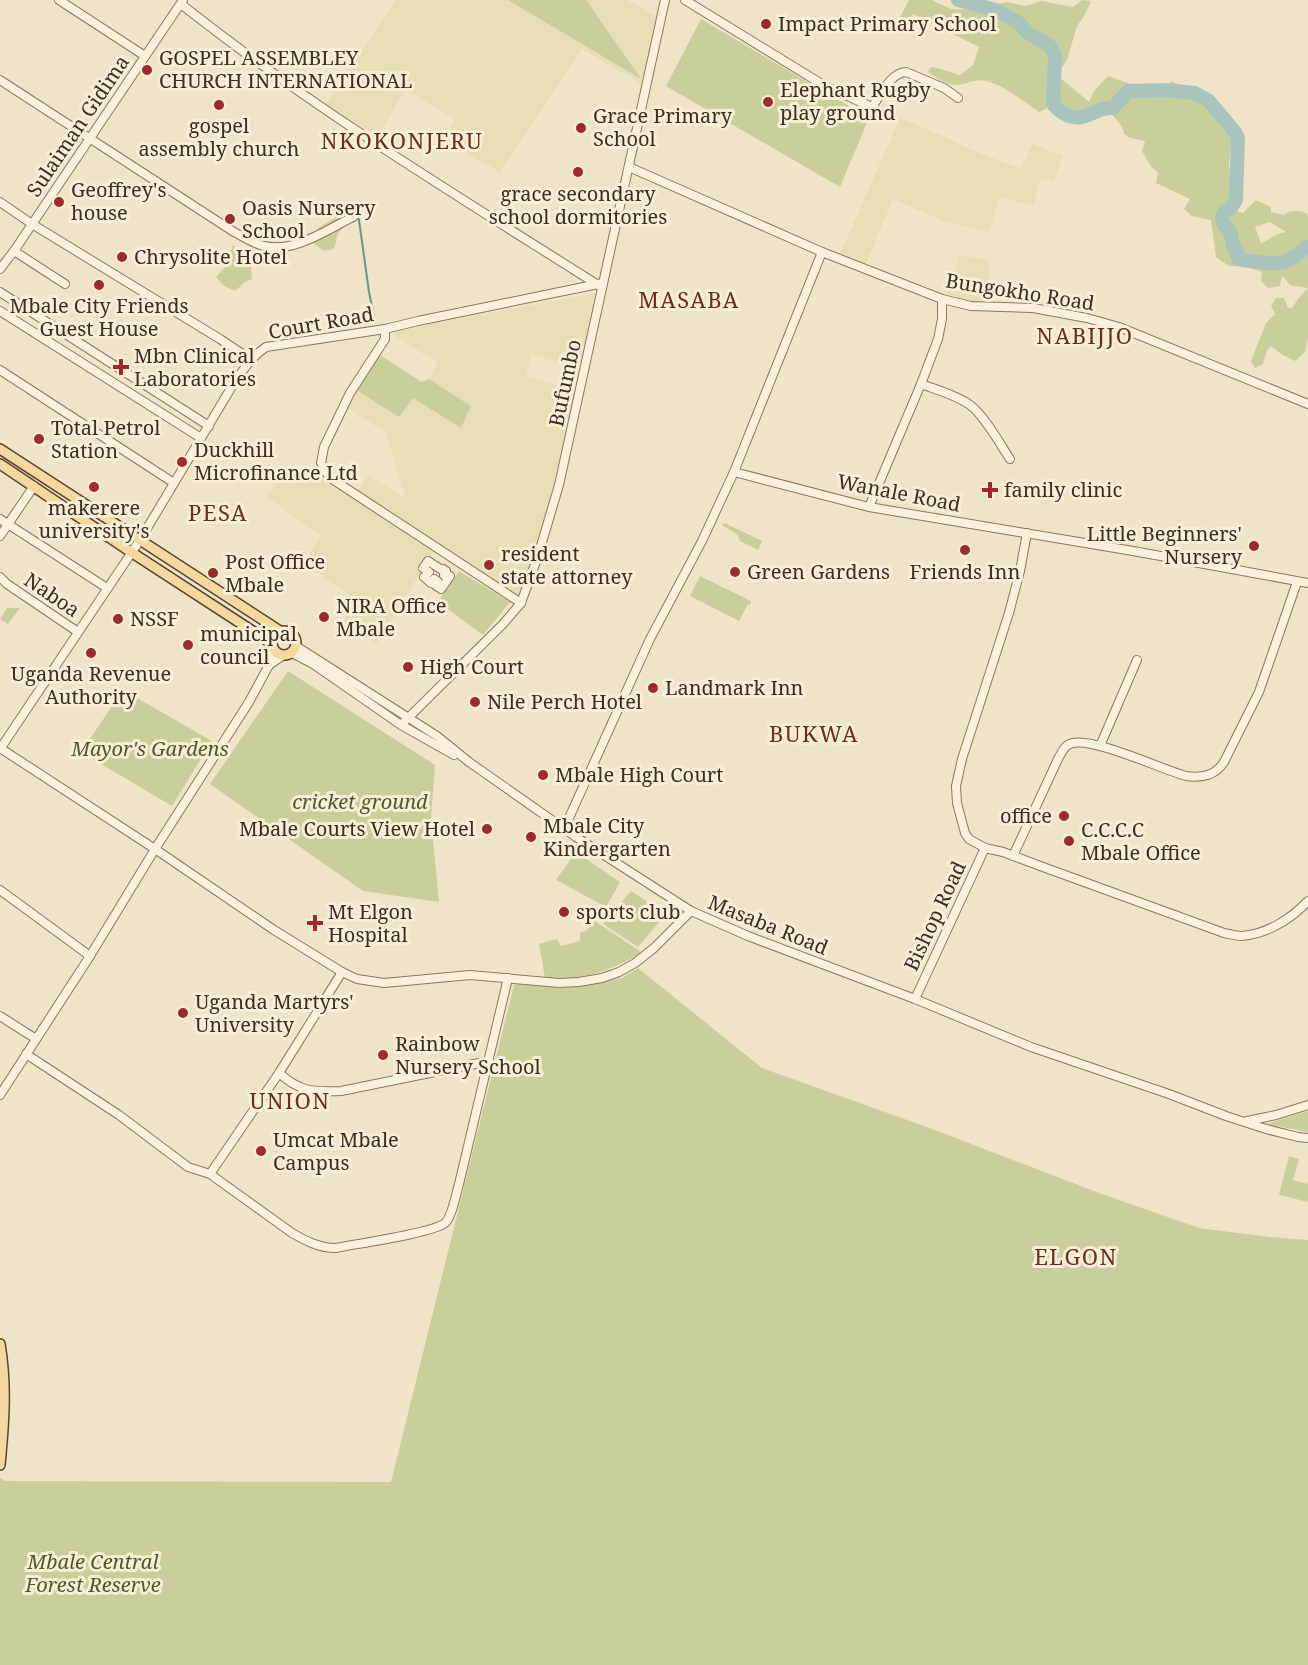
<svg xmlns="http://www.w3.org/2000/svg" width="1308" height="1665" viewBox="0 0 1308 1665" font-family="'Noto Serif',serif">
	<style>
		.farmland { fill: #e6deb5 }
		.green { fill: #c9cf9b; fill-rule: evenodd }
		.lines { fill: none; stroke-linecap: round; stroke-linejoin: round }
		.stream { stroke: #6f938a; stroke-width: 2 }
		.river { stroke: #a9c4bc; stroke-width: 14 }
		.minor-casing { stroke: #8d765c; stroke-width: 10 }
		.major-casing { stroke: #5b4430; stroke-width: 12 }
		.minor { stroke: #faf1dc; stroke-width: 8 }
		.major { stroke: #f3d9a0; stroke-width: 9 }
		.poi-dot { fill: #9e2a2b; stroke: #f7eed8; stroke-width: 2 }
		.labels { text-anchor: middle; stroke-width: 6; stroke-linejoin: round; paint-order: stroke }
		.poi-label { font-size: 20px; fill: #3d2e20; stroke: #f7eed8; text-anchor: start }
		.street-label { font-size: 20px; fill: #3d2e20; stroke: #f7eed8 }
		.park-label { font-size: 20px; font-style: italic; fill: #4d5a26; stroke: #f7eed8 }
		.quarter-label { font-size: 22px; letter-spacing: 1.5px; fill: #6b2e1e; stroke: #f7eed8 }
	</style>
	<rect width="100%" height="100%" fill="#f0e4c8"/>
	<!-- farmland -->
	<g class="farmland">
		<polygon points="396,0 627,0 656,16 642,84 582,49 500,172 445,141 455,119 406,89 378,136 325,105"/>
		<polygon points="900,118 943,136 967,148 1021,169 1032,144 1063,156 1054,182 1040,178 1034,206 1000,197 989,232 943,221 893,199 865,266 839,256"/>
		<polygon points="960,255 989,260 988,304 975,304 946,298"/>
		<polygon points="597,293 579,369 531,354 526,376 575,391 540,540 519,599 357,494 368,475 405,498 386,433 346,407 355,389 471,406 429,379 437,363 394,335 399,330"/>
		<polygon points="315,475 434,551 376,644 345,622 345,613 354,599 304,563 321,536 266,496 281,479"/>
	</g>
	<!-- green -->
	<g class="green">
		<polygon points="508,0 586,0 641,79"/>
		<path d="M909,0H932L951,9L978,10L1007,2L1025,6L1041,1L1073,7L1082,0L1091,1L1084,16L1077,26L1067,60L1057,75L1089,102L1094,91L1108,76L1160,94L1171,81L1203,95L1212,101L1225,115L1233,134L1229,163L1233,210L1243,213L1256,200L1271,207V212L1284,215C1291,210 1300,209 1308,215V288L1290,285L1283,276L1281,279L1280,286L1268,288L1261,281L1262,272L1247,267L1229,266L1216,257L1211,220L1192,216L1184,209L1190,199L1156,183L1158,173L1150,165L1142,151L1145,141L1130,138L1124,134L1122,127L1112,114L1103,111C1082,122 1076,123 1055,111L1056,101L1051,86L1046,109L1039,112C1022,101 1006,86 986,81C975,78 964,86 953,85C944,83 935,77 928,72L930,68L934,67L960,75L973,65L979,47L913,14L906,24V32L898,35L897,23ZM1270,222L1286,232C1274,234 1272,239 1261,243L1255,227Z"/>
		<polygon points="701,19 869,118 840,187 666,86"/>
		<polygon points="346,212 350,217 338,234 334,249 324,251 313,243 318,228"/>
		<polygon points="233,245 239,251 252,252 256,255 251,269 252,279 245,282 235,291 224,286 216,277 226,266"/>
		<polygon points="1308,288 1308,338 1305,352 1295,361 1281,354 1271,346 1267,350 1263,364 1255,368 1251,361 1266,323 1275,314 1271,306 1276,298 1284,298 1288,308 1292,308 1298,299"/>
		<polygon points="378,354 422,382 429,379 471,406 461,428 413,398 399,417 355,389"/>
		<polygon points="725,523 762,541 758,550 740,541 738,535 722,525"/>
		<polygon points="459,571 510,602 483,635 438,602"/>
		<polygon points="700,576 751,601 750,605 748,604 739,621 690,596"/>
		<polygon points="7,608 20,608 8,624 0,619"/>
		<polygon points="288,671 435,765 431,819 439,902 363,891 210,784"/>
		<polygon points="123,690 212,741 172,806 81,752"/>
		<polygon points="576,852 620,882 606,907 556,880"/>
		<polygon points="631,891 666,914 638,947 603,924"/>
		<path d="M595,921L641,952C622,965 597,975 574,978C565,979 555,978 545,978L539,944L557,939L561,946L580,941V933L587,930Z"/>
		<polygon points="638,968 762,1068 935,1130 1099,1193 1199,1228 1270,1237 1308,1240 1308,1665 0,1665 0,1478 6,1481 391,1482 514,985 520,984 558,987 593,984 622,978"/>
		<polygon points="1308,1111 1308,1132 1266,1124"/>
		<polygon points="1289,1156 1299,1159 1293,1180 1308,1184 1308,1202 1279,1195"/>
	</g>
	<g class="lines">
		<!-- stream -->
		<polyline class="stream" points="358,213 369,292 375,322"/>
		<!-- river -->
		<path class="river" d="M958,0L996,10L1019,23L1028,33L1049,45L1055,55L1053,104C1056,107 1060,112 1065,114C1084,125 1095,106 1113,108L1128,91L1166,90L1195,93L1209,101L1235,132L1238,138L1236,200L1230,209L1225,211L1222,217L1223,223L1231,233L1233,247L1237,251L1238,259C1246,261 1250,261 1258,262C1281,265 1289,264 1306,247H1308"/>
		<!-- minor casing -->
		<g class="minor-casing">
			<g id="minor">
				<polyline points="59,0 145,56"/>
				<path d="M685,0L825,86L872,107C881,95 890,73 906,72L944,88L958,98"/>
				<path d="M181,4C312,108 456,195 598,285"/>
				<path d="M0,80L234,232C244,237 254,244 264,246C295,253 326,230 353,217"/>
				<polyline points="629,167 822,252 942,299 971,306 1033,308 1087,318 1119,327 1308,404"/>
				<polyline points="0,202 32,224 220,339 250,359"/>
				<polyline points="14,251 65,284"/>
				<polyline points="0,269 14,251 183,0"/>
				<polyline points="0,292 209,426"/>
				<polyline points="0,311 201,438"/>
				<polyline points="385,329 385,339 350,393 324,447 321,463 329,477 521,603"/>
				<polyline points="0,370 174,483"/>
				<path d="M921,384C937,390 956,395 970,405C984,415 1000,444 1010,459"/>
				<polyline points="734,472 869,507 1133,551 1308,583"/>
				<polyline points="869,507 921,384 938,339 942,319 942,299"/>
				<polyline points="0,519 107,588"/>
				<path d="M1027,533L1020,571L1009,613L962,759L956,786L957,803L965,833L969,839L985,848L1003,852L1043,867L1224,933C1230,934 1236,936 1242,936C1267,934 1291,919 1308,901"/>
				<polyline points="0,536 34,486"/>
				<polyline points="0,577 7,584 78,632"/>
				<polyline points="441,589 435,585 438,582 434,579 431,583 424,577 429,572 423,568 428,561 442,570 443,569 446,571 444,575 445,576 446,574 450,576 441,589"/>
				<polyline points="296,646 437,736 469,762 576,837 691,911 748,936 915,999 1031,1047 1169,1094 1226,1116 1266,1129 1298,1137 1308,1138"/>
				<polyline points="292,653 313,664 401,725 454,755"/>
				<polyline points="269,665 284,655"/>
				<polyline points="401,725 503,624 521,603 538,556 559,485 665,0"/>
				<polyline points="1100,746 1137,660"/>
				<polyline points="0,748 155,849 274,930 342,972 357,979 384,983 470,975 559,983 579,982 602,978 619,972 635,963 654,948 691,911"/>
				<path d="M0,749L140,540L234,383C244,369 251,357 266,347L385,329L418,321L603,283"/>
				<polyline points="564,829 650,639 702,541 734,472 822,252"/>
				<path d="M1013,856L1058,759C1062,752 1065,744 1073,743C1095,738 1161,769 1186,776C1202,778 1215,776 1224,762L1259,692L1297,582"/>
				<polyline points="0,890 90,956"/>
				<polyline points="915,999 985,848"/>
				<polyline points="0,1016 36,1039"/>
				<polyline points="26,1054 119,1115 188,1167 210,1174 279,1073 342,972"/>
				<path d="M279,1073C300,1092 313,1092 341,1091L489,1061"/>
				<polyline points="0,1095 90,956 155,849 249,702 269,665 272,647"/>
				<polyline points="1247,1121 1276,1115 1308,1105"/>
				<path d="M210,1174L292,1233C306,1241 319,1248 336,1248C355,1244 433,1233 445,1223C452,1217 456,1194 459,1184L508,978"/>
			</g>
		</g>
		<!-- major casing -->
		<g class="major-casing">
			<g id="major">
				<polyline points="0,449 280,631"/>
				<polyline points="0,464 131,552 271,643"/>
				<circle cx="284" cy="643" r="12"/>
				<path d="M0,1344C7,1385 4,1424 0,1465"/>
			</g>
		</g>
		<!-- minor -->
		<use href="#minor" class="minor"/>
		<!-- major -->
		<use href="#major" class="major"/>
	</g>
	<!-- markers -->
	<g class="poi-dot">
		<circle cx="766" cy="24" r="6"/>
		<circle cx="147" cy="70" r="6"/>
		<circle cx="768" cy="102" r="6"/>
		<circle cx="219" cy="105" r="6"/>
		<circle cx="581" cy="128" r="6"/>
		<circle cx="578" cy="172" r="6"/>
		<circle cx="59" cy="202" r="6"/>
		<circle cx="230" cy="219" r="6"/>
		<circle cx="122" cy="257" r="6"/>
		<circle cx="99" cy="285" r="6"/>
		<path d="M118 358h6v6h6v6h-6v6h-6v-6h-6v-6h6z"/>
		<circle cx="39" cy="439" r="6"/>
		<circle cx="182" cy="462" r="6"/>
		<circle cx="94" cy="487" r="6"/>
		<path d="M987 481h6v6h6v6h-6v6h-6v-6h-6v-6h6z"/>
		<circle cx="1254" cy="546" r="6"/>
		<circle cx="965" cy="550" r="6"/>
		<circle cx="489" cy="565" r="6"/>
		<circle cx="735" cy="572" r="6"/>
		<circle cx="213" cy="573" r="6"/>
		<circle cx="324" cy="617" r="6"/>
		<circle cx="118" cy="619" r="6"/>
		<circle cx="188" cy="645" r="6"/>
		<circle cx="91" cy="653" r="6"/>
		<circle cx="408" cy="667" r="6"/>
		<circle cx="653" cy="688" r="6"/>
		<circle cx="475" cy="702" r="6"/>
		<circle cx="543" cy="775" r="6"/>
		<circle cx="1064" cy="816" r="6"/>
		<circle cx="487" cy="829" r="6"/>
		<circle cx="531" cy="837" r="6"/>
		<circle cx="1069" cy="841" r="6"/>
		<circle cx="564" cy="912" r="6"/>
		<path d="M312 914h6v6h6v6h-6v6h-6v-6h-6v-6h6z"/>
		<circle cx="183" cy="1013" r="6"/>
		<circle cx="383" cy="1055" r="6"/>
		<circle cx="261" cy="1151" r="6"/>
	</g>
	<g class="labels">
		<!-- poi labels -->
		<g class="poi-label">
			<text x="778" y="31">Impact Primary School</text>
			<text x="159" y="65">GOSPEL ASSEMBLEY<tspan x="159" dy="23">CHURCH INTERNATIONAL</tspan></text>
			<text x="780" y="97">Elephant Rugby<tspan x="780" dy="23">play ground</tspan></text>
			<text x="593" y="123">Grace Primary<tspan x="593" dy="23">School</tspan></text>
			<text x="219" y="133" text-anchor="middle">gospel<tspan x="219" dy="23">assembly church</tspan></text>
			<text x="71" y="197">Geoffrey's<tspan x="71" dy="23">house</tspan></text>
			<text x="578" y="201" text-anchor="middle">grace secondary<tspan x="578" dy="23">school dormitories</tspan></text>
			<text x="242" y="215">Oasis Nursery<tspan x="242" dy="23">School</tspan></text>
			<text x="134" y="264">Chrysolite Hotel</text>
			<text x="99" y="313" text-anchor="middle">Mbale City Friends<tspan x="99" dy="23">Guest House</tspan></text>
			<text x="134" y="363">Mbn Clinical<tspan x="134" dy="23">Laboratories</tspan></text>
			<text x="51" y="435">Total Petrol<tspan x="51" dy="23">Station</tspan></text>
			<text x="194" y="457">Duckhill<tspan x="194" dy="23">Microfinance Ltd</tspan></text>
			<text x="1004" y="497">family clinic</text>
			<text x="94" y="515" text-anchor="middle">makerere<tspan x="94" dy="23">university's</tspan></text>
			<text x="1242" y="541" text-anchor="end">Little Beginners'<tspan x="1242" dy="23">Nursery</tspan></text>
			<text x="501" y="561">resident<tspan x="501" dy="23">state attorney</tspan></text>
			<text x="225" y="569">Post Office<tspan x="225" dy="23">Mbale</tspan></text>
			<text x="747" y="579">Green Gardens</text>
			<text x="965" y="579" text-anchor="middle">Friends Inn</text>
			<text x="336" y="613">NIRA Office<tspan x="336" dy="23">Mbale</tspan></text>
			<text x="130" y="626">NSSF</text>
			<text x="200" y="641">municipal<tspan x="200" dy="23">council</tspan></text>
			<text x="420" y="674">High Court</text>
			<text x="91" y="681" text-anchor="middle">Uganda Revenue<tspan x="91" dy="23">Authority</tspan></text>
			<text x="665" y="695">Landmark Inn</text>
			<text x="487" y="709">Nile Perch Hotel</text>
			<text x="555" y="782">Mbale High Court</text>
			<text x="1052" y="823" text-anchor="end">office</text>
			<text x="543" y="833">Mbale City<tspan x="543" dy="23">Kindergarten</tspan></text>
			<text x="475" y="836" text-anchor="end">Mbale Courts View Hotel</text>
			<text x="1081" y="837">C.C.C.C<tspan x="1081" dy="23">Mbale Office</tspan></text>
			<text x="328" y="919">Mt Elgon<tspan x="328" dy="23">Hospital</tspan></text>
			<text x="576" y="919">sports club</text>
			<text x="195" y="1009">Uganda Martyrs'<tspan x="195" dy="23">University</tspan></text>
			<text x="395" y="1051">Rainbow<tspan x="395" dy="23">Nursery School</tspan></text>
			<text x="273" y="1147">Umcat Mbale<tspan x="273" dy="23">Campus</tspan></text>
		</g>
		<!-- street labels -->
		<g class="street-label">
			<text transform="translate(78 126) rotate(-56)" y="7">Sulaiman Gidima</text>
			<text transform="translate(1020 292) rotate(9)" y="7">Bungokho Road</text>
			<text transform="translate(321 323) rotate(-10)" y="7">Court Road</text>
			<text transform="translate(565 383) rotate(-78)" y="7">Bufumbo</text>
			<text transform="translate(899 493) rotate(11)" y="7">Wanale Road</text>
			<text transform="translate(52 595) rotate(34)" y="7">Naboa</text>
			<text transform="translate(935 916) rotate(-65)" y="7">Bishop Road</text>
			<text transform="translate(768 925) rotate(22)" y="7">Masaba Road</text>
		</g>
		<!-- park labels -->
		<g class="park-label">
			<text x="150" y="756">Mayor's Gardens</text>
			<text x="360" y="809">cricket ground</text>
			<text x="93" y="1569">Mbale Central<tspan x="93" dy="23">Forest Reserve</tspan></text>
		</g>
		<!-- quarter labels -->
		<g class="quarter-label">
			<text x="402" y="149">NKOKONJERU</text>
			<text x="689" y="308">MASABA</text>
			<text x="1085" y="344">NABIJJO</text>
			<text x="218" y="521">PESA</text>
			<text x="814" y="742">BUKWA</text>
			<text x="290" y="1109">UNION</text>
			<text x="1076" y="1265">ELGON</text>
		</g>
	</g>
</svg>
